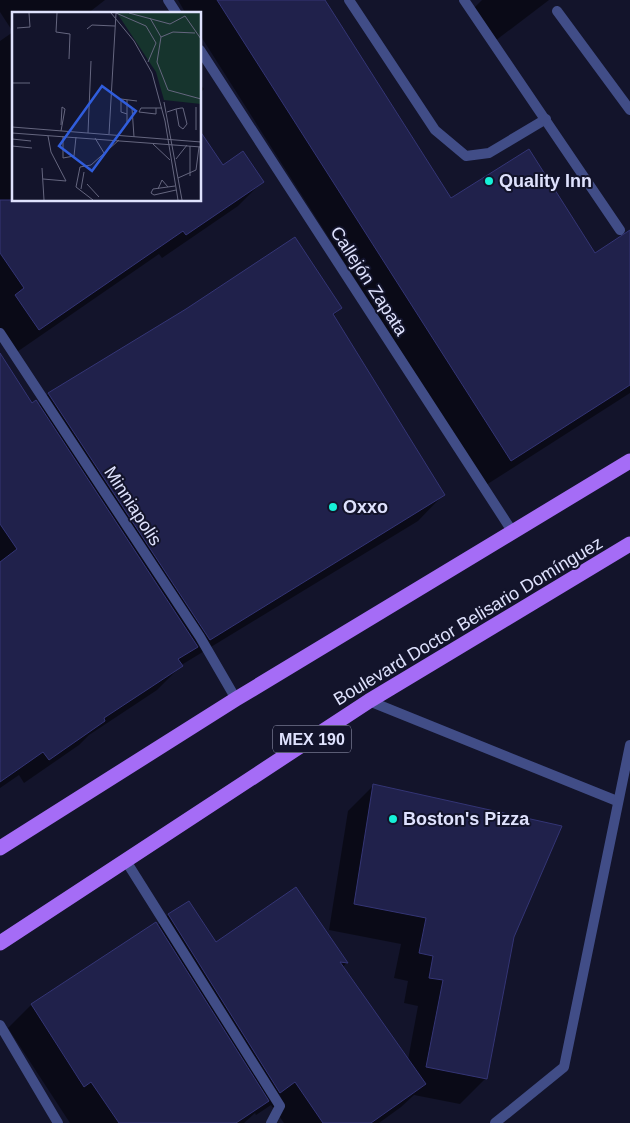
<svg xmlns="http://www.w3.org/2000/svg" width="630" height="1123" viewBox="0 0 630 1123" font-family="Helvetica,sans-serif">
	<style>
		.shadow { fill: #0007 }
		.building { fill: #20214b; stroke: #343575 }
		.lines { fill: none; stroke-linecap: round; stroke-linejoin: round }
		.lane { stroke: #414d87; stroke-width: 10 }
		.street { stroke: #414d87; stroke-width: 10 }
		.primary { stroke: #a56cf6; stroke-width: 15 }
		.poi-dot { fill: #16f1d8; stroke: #13142b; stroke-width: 2 }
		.labels { text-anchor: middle; stroke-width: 4; stroke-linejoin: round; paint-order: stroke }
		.shield { fill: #13142b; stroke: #a2a4be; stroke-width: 1 }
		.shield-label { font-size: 16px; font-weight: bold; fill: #dfe2fd }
		.poi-label { font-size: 18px; font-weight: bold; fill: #dfe2fd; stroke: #13142b; text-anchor: start }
		.street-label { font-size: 18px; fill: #dfe2fd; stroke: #13142b }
		.inset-road { fill: none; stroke: #65667f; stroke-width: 1 }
		.view { fill: #305ddc; fill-opacity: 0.15; stroke: #305ddc; stroke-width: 2.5 }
		.inset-edge { fill: none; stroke: #dfe2fd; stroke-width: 2.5 }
	</style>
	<rect width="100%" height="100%" fill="#13142b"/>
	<!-- shadow -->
	<g class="shadow">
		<polygon points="0,0 105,0 87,14 14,14 14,200 200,200 200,133 223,167 262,182 238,206 162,258 159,254 14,354 0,332 0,41 13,32 0,12"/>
		<polygon points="178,0 323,0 451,200 595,254 630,232 630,393 486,485 200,35 200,14 186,14"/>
		<polygon points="482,0 549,0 495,41 472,10"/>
		<polygon points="200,84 204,89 200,93"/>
		<polygon points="341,308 333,316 443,495 418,521 183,664 157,690 89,735 79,745 24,783 19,775 0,788 0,384 31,404 38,405 48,394 187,310"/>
		<polygon points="374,785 513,936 486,1078 460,1104 414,1095 401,1107 379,1123 284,1123 271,1105 256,1115 255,1113 244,1123 70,1123 8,1028 31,1005 156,924 157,926 168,915 189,903 216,943 296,889 346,963 343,967 408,1060 418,1006 404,1003 408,981 394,978 401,944 329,930 348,811"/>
	</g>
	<!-- building -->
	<g class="building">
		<polygon points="217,0 325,0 451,198 529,149 595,253 630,230 630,385 511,461"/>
		<polygon points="200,131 223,165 243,151 264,182 186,235 183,231 39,330 15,295 24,288 0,253 0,200 200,200"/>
		<polygon points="295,237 342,308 333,314 445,495 210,640 48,393 186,309"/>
		<polygon points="0,353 32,403 36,400 198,647 178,659 183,666 104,718 105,721 49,760 43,752 0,782 0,562 17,549 0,524"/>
		<polygon points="373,784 562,826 514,937 487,1079 426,1067 443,980 429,978 433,956 419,953 426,918 354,904"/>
		<polygon points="296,887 348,963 340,962 426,1084 371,1123 323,1123 295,1082 280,1093 168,914 189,901 216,942"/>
		<polygon points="156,922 269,1101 236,1123 119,1123 91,1082 84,1087 31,1004"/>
	</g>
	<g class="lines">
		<!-- lane -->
		<g class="lane">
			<polyline points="349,0 435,130 466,156 489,153 546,119"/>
			<polyline points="464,0 620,230"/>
			<polyline points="557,11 630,110"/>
			<polyline points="369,701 617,801"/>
			<polyline points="126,861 280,1106 271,1123"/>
			<polyline points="0,1025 58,1123"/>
			<polyline points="495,1123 564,1067 630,745"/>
		</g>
		<!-- street -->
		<g class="street">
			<polyline points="168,0 177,14"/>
			<polyline points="200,50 512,531"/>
			<polyline points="0,333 200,637 236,699"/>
		</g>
		<!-- primary -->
		<g class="primary">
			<polyline points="0,848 236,699 630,461"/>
			<polyline points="0,943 369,701 630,544"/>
		</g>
	</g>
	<!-- markers -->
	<g class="poi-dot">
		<circle cx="489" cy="181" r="5"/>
		<circle cx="333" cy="507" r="5"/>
		<circle cx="393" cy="819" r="5"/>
	</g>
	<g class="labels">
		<!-- shield labels -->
		<rect class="shield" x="273" y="725.5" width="78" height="27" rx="4"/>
		<g class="shield-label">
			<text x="312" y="745">MEX 190</text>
		</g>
		<!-- poi labels -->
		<g class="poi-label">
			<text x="499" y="187">Quality Inn</text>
			<text x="343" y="513">Oxxo</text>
			<text x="403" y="825">Boston's Pizza</text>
		</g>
		<!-- street labels -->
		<g class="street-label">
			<text transform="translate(369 281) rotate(57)" y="6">Callejón Zapata</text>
			<text transform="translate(133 506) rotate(57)" y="6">Minniapolis</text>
			<text transform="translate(468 621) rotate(-31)" y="6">Boulevard Doctor Belisario Domínguez</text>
		</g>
	</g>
	<!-- overview -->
	<g transform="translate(12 12)">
		<rect width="189" height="189" fill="#13142b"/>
		<path d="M105,1H189V92L152,88L144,60Z" fill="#16342d"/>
		<path class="inset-road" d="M45,1L44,20L58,22L57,47M99,1L122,29L140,61L153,109L166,188M117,1L158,12L173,4L189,27M138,6L149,25L145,50L156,78L189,87M5,16L18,15L17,1M75,17L80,13L103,14M149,25L161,20L183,21M0,71H18M152,90L170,188M120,96L122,125M144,96V102L127,100L129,96H150M155,100L164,97L169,96H171L175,112L171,117L167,114L164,97M115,102L109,100V87L125,89M115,110V88M49,113L50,95M0,115L189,130M184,118V95M49,119L53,97L50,95M0,121L189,135M76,121L79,49M97,122L104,1L134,14L144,31L136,50M51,124V146L62,144L64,125M83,126L92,141M0,127L19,129M141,132L158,148M0,134L20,136M164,147L175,133M30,156L32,188M178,164V134M166,166L184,158L187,135M31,167L54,169L39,140L36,124M75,172L87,185M163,174L141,177L139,181L142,183L164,178M69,177L72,160M146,177L150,168L156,175M81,188L64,175L68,155L79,153L107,128"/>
		<path class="view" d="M90,74L124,99L80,159L47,134Z"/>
		<rect width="189" height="189" class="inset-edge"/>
	</g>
</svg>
